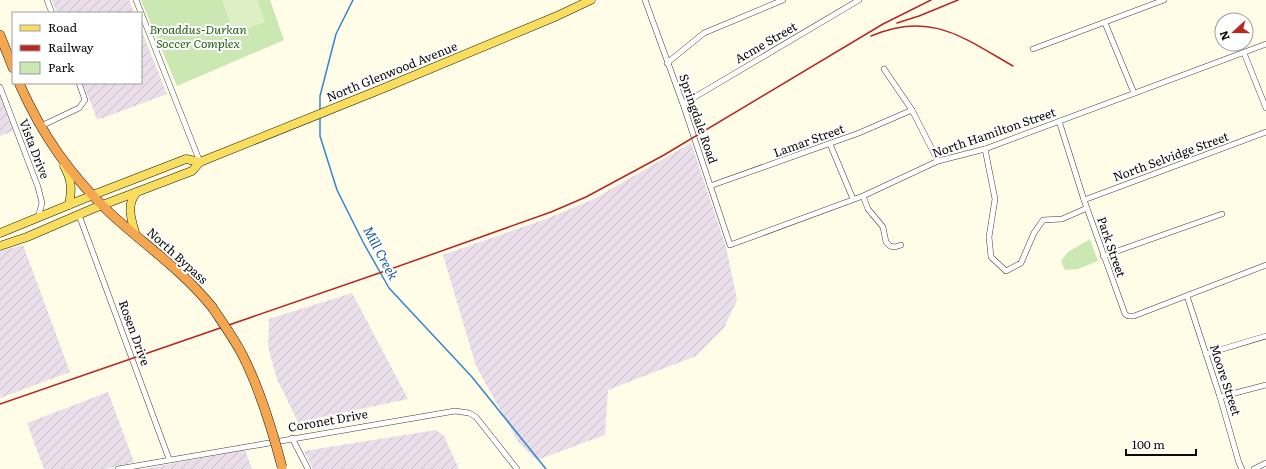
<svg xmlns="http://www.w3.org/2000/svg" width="1266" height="469" viewBox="0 0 1266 469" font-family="Literata,serif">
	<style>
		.industrial { fill: url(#industrial-furrows) }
		.park { fill: #cbe8b3 }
		.pitch { fill: #deefc5 }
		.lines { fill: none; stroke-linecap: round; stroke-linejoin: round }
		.stream { stroke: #3486cd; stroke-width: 1.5 }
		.street-casing { stroke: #3d3d3d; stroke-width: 6 }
		.primary-casing { stroke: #1b1b1b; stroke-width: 9 }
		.highway-casing { stroke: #1b1b1b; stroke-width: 10 }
		.street { stroke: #fff; stroke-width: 5 }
		.primary { stroke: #f9dd5e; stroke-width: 8 }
		.highway { stroke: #f5a650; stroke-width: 9 }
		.rail { stroke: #b92623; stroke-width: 1.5 }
		.highway-bridge-casing { stroke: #1b1b1b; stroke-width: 10; stroke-linecap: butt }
		.highway-bridge { stroke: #f5a650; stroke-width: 9 }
		.labels { text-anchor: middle; stroke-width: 4; stroke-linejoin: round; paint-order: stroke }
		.park-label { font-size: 12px; font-style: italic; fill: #26611c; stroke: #fff }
		.street-label { font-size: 12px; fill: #0a0a0a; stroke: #fff }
		.water-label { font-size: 13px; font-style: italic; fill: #15589b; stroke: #fff }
	</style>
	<defs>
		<pattern id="industrial-furrows" width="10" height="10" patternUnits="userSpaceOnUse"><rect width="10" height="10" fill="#e9deea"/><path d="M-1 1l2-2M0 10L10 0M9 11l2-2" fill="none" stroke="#c6bdc7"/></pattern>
	</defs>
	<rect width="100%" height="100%" fill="#fffce8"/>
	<!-- industrial -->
	<g class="industrial">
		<polygon points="52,0 129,0 134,13 57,13"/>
		<polygon points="141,29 167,94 103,118 97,119 83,83 141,83"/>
		<polygon points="0,97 13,131 0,136"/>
		<polygon points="691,143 726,247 737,300 724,328 696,356 608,390 605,435 537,460 519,443 476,366 443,255 546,219 594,199"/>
		<polygon points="23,245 70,372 0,398 0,251"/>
		<polygon points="352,293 408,399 298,422 277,379 268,347 269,319"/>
		<polygon points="108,392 134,462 106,469 44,469 27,423"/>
		<polygon points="436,430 444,436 459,469 313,469 304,451"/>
		<polygon points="245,450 252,469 143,469"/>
	</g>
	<!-- park -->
	<g class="park">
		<polygon points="141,0 270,0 284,40 177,86"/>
		<polygon points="1090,239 1098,261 1078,269 1065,270 1061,261 1068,252"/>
	</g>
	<!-- pitch -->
	<polygon class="pitch" points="222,0 257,0 265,22 233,33"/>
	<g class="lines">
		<!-- stream -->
		<g class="stream">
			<polyline points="320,111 320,96 336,34 353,0"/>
			<polyline points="320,117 320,136 337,190 363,242 389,288 472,377 546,469"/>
		</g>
		<!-- street casing -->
		<g class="street-casing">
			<g id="street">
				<polyline points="47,0 52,13"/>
				<polyline points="136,0 200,162"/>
				<polyline points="645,0 683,104 730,245 863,196 938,161 985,149 1266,44"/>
				<polyline points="1105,23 1134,93"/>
				<polyline points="1033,49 1164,0"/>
				<polyline points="1244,53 1266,108"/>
				<polyline points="667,63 704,33 783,0"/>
				<polyline points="884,69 912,110 938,161"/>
				<polyline points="0,87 38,187 42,203 38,218"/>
				<polyline points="683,104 859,0"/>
				<polyline points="1059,121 1084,200 1125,314 1128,316 1134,316 1266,265"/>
				<polyline points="41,126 79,108 85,100 79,83"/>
				<polyline points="830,144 853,199"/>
				<polyline points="985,149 995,199 989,237 991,257 1006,271 1021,263 1034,233 1043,220 1062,219 1087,208"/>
				<polyline points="710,186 859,133 912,110"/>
				<polyline points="863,196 868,209 883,227 886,242 890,246 895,247 901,245"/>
				<polyline points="1084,200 1266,132"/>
				<polyline points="79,215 169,459"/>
				<polyline points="1103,256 1222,214"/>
				<polyline points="1187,296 1220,397 1239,463 1242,469"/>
				<polyline points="1206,354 1266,336"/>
				<polyline points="1220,397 1266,385"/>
				<polyline points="292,438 308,469"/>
				<polyline points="118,469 455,411 469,413 476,417 517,469"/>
				<polyline points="1254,469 1266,463"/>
			</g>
		</g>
		<!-- primary casing -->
		<g class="primary-casing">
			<g id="primary">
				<path d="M64,166C72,180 72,189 69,205"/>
				<polyline points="0,233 93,195 186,159 200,162"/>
				<path d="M136,236C132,221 125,205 137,192"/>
				<polyline points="0,246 27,237 92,209 192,171 200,162 384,88 557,16 591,0"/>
			</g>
		</g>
		<!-- highway casing -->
		<g class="highway-casing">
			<g id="highway">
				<polyline points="0,35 13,68"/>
				<path d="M19,83C42,135 70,175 111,214C145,245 183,271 212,307"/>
			</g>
		</g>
		<!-- street -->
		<use href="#street" class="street"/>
		<!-- primary -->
		<use href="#primary" class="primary"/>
		<!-- highway -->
		<use href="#highway" class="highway"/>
		<!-- rail -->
		<g class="rail">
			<polyline points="897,23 919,16 958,0"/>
			<path d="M871,36C931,11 962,37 1013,66"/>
			<polyline points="0,404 388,270 551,212 586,197 664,155 883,24 931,0"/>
		</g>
		<!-- highway-bridge casing -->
		<g class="highway-bridge-casing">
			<path id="highway-bridge" d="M212,307C222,322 233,337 242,354C260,389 272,429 282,467"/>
		</g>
		<!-- highway-bridge -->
		<use href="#highway-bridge" class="highway-bridge"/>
	</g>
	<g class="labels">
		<!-- park labels -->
		<g class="park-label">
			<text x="198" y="34">Broaddus-Durkan<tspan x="198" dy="14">Soccer Complex</tspan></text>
		</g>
		<!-- street labels -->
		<g class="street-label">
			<text transform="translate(766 43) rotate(-30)" y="4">Acme Street</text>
			<text transform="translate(392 72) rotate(-22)" y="4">North Glenwood Avenue</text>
			<text transform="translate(698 119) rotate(71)" y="4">Springdale Road</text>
			<text transform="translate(994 133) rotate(-19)" y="4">North Hamilton Street</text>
			<text transform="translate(809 141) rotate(-20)" y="4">Lamar Street</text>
			<text transform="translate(34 149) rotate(69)" y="4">Vista Drive</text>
			<text transform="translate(1171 157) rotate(-20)" y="4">North Selvidge Street</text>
			<text transform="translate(1111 247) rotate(71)" y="4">Park Street</text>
			<text transform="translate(177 256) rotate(42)" y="4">North Bypass</text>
			<text transform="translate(134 333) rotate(70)" y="4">Rosen Drive</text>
			<text transform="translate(1225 380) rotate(72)" y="4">Moore Street</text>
			<text transform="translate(328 421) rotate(-10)" y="4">Coronet Drive</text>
		</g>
		<!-- water labels -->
		<g class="water-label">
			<text transform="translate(381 253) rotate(62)" y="5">Mill Creek</text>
		</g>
	</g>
	<!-- legend -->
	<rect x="12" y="12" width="130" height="72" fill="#ffffff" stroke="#9d9d9d"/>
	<rect x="20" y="25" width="20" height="6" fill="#f9dd5e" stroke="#9d9d9d"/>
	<text x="48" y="32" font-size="12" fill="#0a0a0a">Road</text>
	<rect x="20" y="45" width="20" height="6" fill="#b92623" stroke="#9d9d9d"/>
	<text x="48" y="52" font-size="12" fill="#0a0a0a">Railway</text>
	<rect x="20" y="62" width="20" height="12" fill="#cbe8b3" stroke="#9d9d9d"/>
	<text x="48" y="72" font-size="12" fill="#0a0a0a">Park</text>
	<!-- north arrow -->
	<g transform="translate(1234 32) rotate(249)"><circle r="19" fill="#ffffff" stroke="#9d9d9d"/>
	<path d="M0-3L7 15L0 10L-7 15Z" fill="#b92623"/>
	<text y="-6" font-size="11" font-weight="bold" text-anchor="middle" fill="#0a0a0a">N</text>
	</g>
	<!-- scale -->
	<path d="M1126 449v6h70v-6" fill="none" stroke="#0a0a0a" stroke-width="2"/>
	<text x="1132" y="449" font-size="12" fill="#0a0a0a" stroke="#ffffff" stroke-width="3" paint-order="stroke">100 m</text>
</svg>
